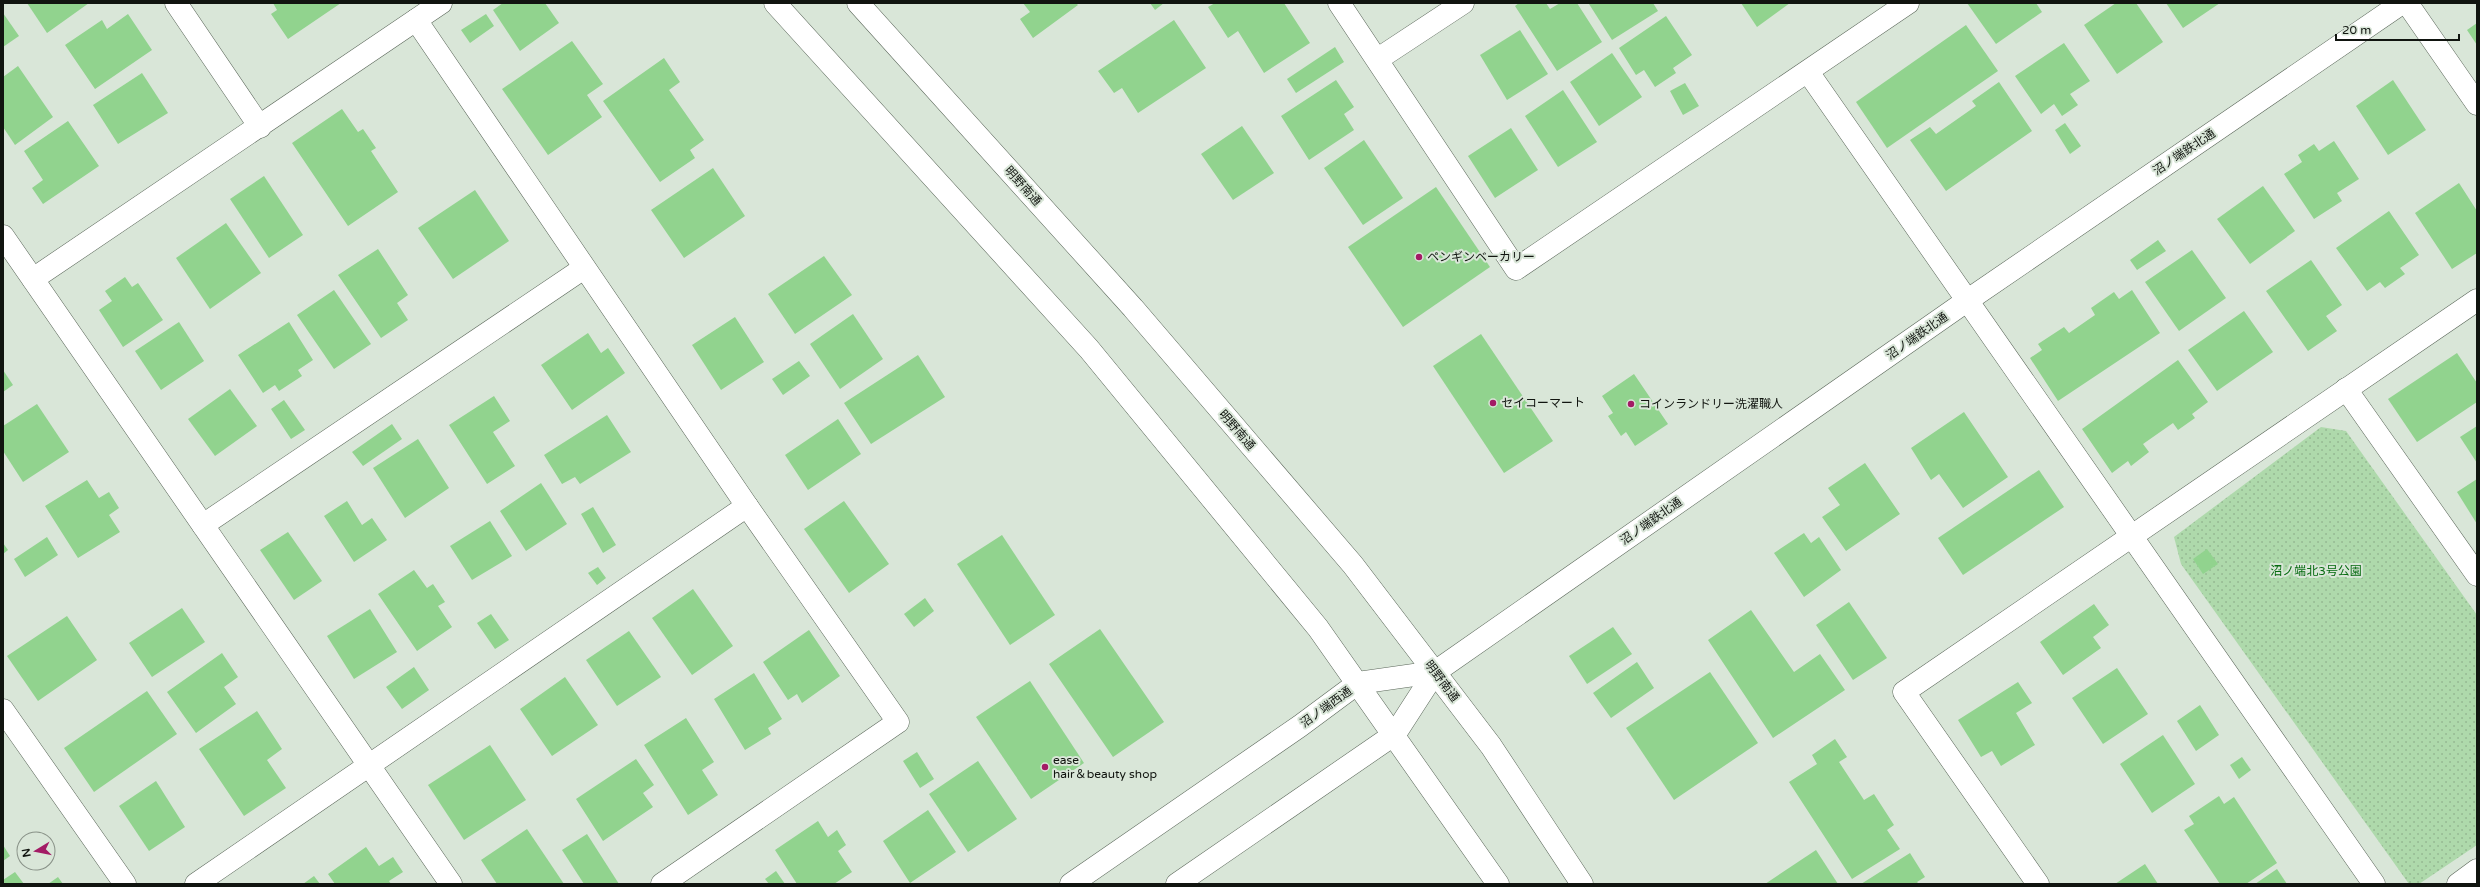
<svg xmlns="http://www.w3.org/2000/svg" width="2480" height="887" viewBox="0 0 2480 887" font-family="'Varela Round','Noto Sans JP',sans-serif">
	<style>
		.grass { fill: url(#grass-dots) }
		.building { fill: #91d38e }
		.lines { fill: none; stroke-linecap: round; stroke-linejoin: round }
		.minor-casing { stroke: #5b675a; stroke-width: 23 }
		.minor { stroke: #fff; stroke-width: 22 }
		.poi-dot { fill: #a31b65; stroke: #d9e6d8; stroke-width: 1.5 }
		.labels { text-anchor: middle; stroke-width: 4; stroke-linejoin: round; paint-order: stroke }
		.street-label { font-size: 12px; fill: #111510; stroke: #d9e6d8 }
		.poi-label { font-size: 12px; fill: #111510; stroke: #d9e6d8; text-anchor: start }
		.park-label { font-size: 12px; fill: #056a0f; stroke: #d9e6d8 }
	</style>
	<defs>
		<pattern id="grass-dots" width="8" height="8" patternUnits="userSpaceOnUse"><rect width="8" height="8" fill="#aed9ab"/><path d="M2 2h.1M6 6h.1" fill="none" stroke="#95b992" stroke-width="1.8" stroke-linecap="round"/></pattern>
	</defs>
	<rect width="100%" height="100%" fill="#d9e6d8"/>
	<!-- grass -->
	<polygon class="grass" points="2321,427 2346,431 2477,615 2477,845 2419,884 2409,884 2181,564 2174,537"/>
	<!-- building -->
	<g class="building">
		<polygon points="27,3 89,3 47,33"/>
		<polygon points="273,3 341,3 288,39 271,14 277,10"/>
		<polygon points="503,3 545,3 559,23 520,51 493,10"/>
		<polygon points="1023,3 1076,3 1078,5 1033,38 1020,19 1030,12"/>
		<polygon points="1150,3 1164,3 1155,10"/>
		<polygon points="1215,3 1284,3 1310,43 1264,73 1238,31 1228,38 1208,7"/>
		<polygon points="1519,3 1546,3 1550,9 1560,3 1577,3 1602,42 1557,71 1515,6"/>
		<polygon points="1591,3 1653,3 1658,11 1612,40 1589,4"/>
		<polygon points="1741,3 1790,3 1757,27"/>
		<polygon points="1967,3 2036,3 2042,12 1996,44"/>
		<polygon points="2116,3 2136,3 2163,42 2117,74 2084,25"/>
		<polygon points="2166,3 2220,3 2183,28"/>
		<polygon points="3,13 19,36 3,47"/>
		<polygon points="128,14 152,50 95,89 65,45 102,20 107,29"/>
		<polygon points="486,14 494,26 470,43 461,30"/>
		<polygon points="1666,16 1692,55 1673,68 1676,73 1655,87 1644,70 1636,75 1619,48"/>
		<polygon points="1174,20 1206,68 1138,113 1122,88 1114,93 1098,71"/>
		<polygon points="2477,23 2477,45 2467,30"/>
		<polygon points="1966,25 1998,71 1887,148 1856,102"/>
		<polygon points="1520,30 1548,74 1507,100 1480,55"/>
		<polygon points="572,41 603,84 587,95 602,117 548,155 502,89"/>
		<polygon points="2064,43 2090,81 2070,94 2078,105 2062,116 2054,104 2041,114 2015,76"/>
		<polygon points="1335,47 1344,62 1296,93 1287,79"/>
		<polygon points="1612,53 1642,97 1599,126 1570,82"/>
		<polygon points="664,58 680,82 669,90 704,140 690,150 695,158 660,182 603,101"/>
		<polygon points="18,66 53,117 15,145 3,127 3,77"/>
		<polygon points="142,73 168,113 118,144 93,105"/>
		<polygon points="1336,80 1354,107 1344,114 1354,130 1309,160 1281,116"/>
		<polygon points="2393,80 2426,130 2388,155 2356,106"/>
		<polygon points="1999,82 2032,131 1946,191 1910,140 1930,127 1936,134 1976,106 1972,101"/>
		<polygon points="1685,83 1699,106 1683,115 1670,91"/>
		<polygon points="1563,90 1597,142 1558,167 1525,116"/>
		<polygon points="342,109 358,132 363,129 376,148 371,151 398,192 348,226 292,143"/>
		<polygon points="68,121 99,166 43,204 32,188 43,180 24,151"/>
		<polygon points="2065,123 2081,146 2070,154 2055,130"/>
		<polygon points="1242,126 1274,173 1233,200 1201,154"/>
		<polygon points="1511,128 1538,170 1495,198 1468,156"/>
		<polygon points="1364,140 1403,198 1363,225 1324,168"/>
		<polygon points="2334,141 2359,179 2337,193 2342,201 2314,219 2284,174 2302,162 2298,155 2314,144 2319,151"/>
		<polygon points="713,168 745,216 684,258 651,210"/>
		<polygon points="264,176 303,235 269,258 230,199"/>
		<polygon points="2459,183 2477,211 2477,253 2452,269 2415,213"/>
		<polygon points="2263,186 2295,231 2250,264 2217,219"/>
		<polygon points="1436,187 1490,267 1403,327 1348,247"/>
		<polygon points="475,190 509,241 453,279 418,228"/>
		<polygon points="2389,211 2419,255 2400,268 2405,274 2385,288 2380,282 2367,291 2336,248"/>
		<polygon points="226,223 261,273 210,309 176,258"/>
		<polygon points="2158,240 2166,251 2137,270 2130,260"/>
		<polygon points="378,249 408,295 397,303 408,320 381,338 338,275"/>
		<polygon points="2192,250 2226,298 2179,331 2145,282"/>
		<polygon points="824,256 852,295 795,334 768,294"/>
		<polygon points="2311,260 2342,305 2326,316 2337,331 2308,351 2266,291"/>
		<polygon points="125,277 132,287 138,283 163,320 123,347 99,310 112,301 105,291"/>
		<polygon points="334,290 371,344 334,369 297,315"/>
		<polygon points="2132,290 2160,333 2058,401 2030,358 2042,350 2038,344 2064,327 2069,333 2095,315 2091,308 2114,292 2119,299"/>
		<polygon points="2244,311 2273,352 2217,391 2188,350"/>
		<polygon points="853,314 883,359 840,389 810,344"/>
		<polygon points="735,317 764,362 721,390 692,345"/>
		<polygon points="179,322 204,361 161,390 135,351"/>
		<polygon points="289,322 313,360 298,370 302,376 279,391 275,385 263,393 238,355"/>
		<polygon points="588,333 601,353 608,348 625,373 572,410 541,365"/>
		<polygon points="1481,334 1553,441 1504,473 1433,366"/>
		<polygon points="2457,353 2477,383 2477,402 2417,442 2388,399"/>
		<polygon points="918,355 945,397 871,444 844,403"/>
		<polygon points="2178,360 2208,402 2192,414 2195,418 2178,430 2173,423 2143,444 2149,452 2131,466 2128,461 2112,473 2082,429"/>
		<polygon points="799,361 810,376 783,395 772,379"/>
		<polygon points="3,370 13,385 3,392"/>
		<polygon points="1634,374 1668,424 1635,446 1626,432 1621,436 1608,416 1613,413 1602,396"/>
		<polygon points="230,389 257,426 215,456 188,419"/>
		<polygon points="494,396 510,421 493,432 515,466 487,484 449,425"/>
		<polygon points="284,400 305,430 291,439 271,409"/>
		<polygon points="37,404 69,452 23,482 3,451 3,426"/>
		<polygon points="1964,412 2008,477 1963,508 1939,474 1931,480 1911,448"/>
		<polygon points="607,415 631,452 580,484 575,477 562,484 544,455"/>
		<polygon points="838,419 861,454 808,490 785,455"/>
		<polygon points="392,424 402,439 363,466 352,452"/>
		<polygon points="2477,426 2477,463 2460,437"/>
		<polygon points="418,439 449,488 405,518 373,468"/>
		<polygon points="1865,463 1900,514 1846,551 1822,517 1840,505 1828,488"/>
		<polygon points="2039,470 2064,507 1963,575 1938,538"/>
		<polygon points="2477,479 2477,524 2457,492"/>
		<polygon points="87,480 99,498 109,492 119,508 109,515 120,532 78,558 45,506"/>
		<polygon points="541,483 567,524 526,551 500,511"/>
		<polygon points="347,501 362,525 372,518 387,540 354,562 324,516"/>
		<polygon points="844,501 889,564 849,593 804,529"/>
		<polygon points="593,507 616,545 603,553 581,514"/>
		<polygon points="490,521 512,556 472,580 450,546"/>
		<polygon points="288,532 322,581 294,600 260,550"/>
		<polygon points="1804,533 1811,543 1819,537 1841,570 1804,597 1774,553"/>
		<polygon points="1002,535 1055,615 1010,645 957,564"/>
		<polygon points="47,537 58,555 25,577 14,559"/>
		<polygon points="3,543 8,550 3,554"/>
		<polygon points="2207,549 2218,564 2203,574 2193,559"/>
		<polygon points="598,567 606,578 597,585 588,573"/>
		<polygon points="414,570 427,588 433,584 445,602 438,606 452,627 417,651 378,594"/>
		<polygon points="693,589 733,646 692,675 652,618"/>
		<polygon points="925,598 934,611 914,627 904,614"/>
		<polygon points="1849,602 1887,658 1853,680 1816,625"/>
		<polygon points="2094,604 2109,625 2093,637 2101,648 2063,675 2040,642"/>
		<polygon points="182,608 205,642 152,677 129,643"/>
		<polygon points="370,609 397,652 354,679 327,636"/>
		<polygon points="1751,610 1794,672 1820,654 1845,690 1773,738 1708,640"/>
		<polygon points="491,614 509,640 495,649 477,623"/>
		<polygon points="67,616 97,660 38,701 7,656"/>
		<polygon points="1613,627 1632,654 1587,684 1569,656"/>
		<polygon points="1100,629 1164,722 1113,757 1049,664"/>
		<polygon points="809,630 840,676 802,703 797,694 788,700 763,662"/>
		<polygon points="629,631 661,677 617,706 586,660"/>
		<polygon points="222,653 238,677 224,687 236,704 196,733 167,692"/>
		<polygon points="1637,662 1654,688 1611,718 1593,693"/>
		<polygon points="414,667 429,690 402,709 386,687"/>
		<polygon points="2117,668 2148,714 2103,744 2072,698"/>
		<polygon points="1710,672 1758,743 1674,800 1626,728"/>
		<polygon points="754,673 782,719 768,728 771,734 745,750 714,699"/>
		<polygon points="565,677 598,725 552,756 520,709"/>
		<polygon points="1030,681 1084,763 1031,799 976,717"/>
		<polygon points="2018,682 2032,703 2016,713 2035,745 2001,766 1992,751 1981,757 1958,720"/>
		<polygon points="147,691 177,734 94,792 64,748"/>
		<polygon points="2200,705 2219,735 2196,751 2177,721"/>
		<polygon points="257,711 282,749 267,760 286,788 244,816 199,749"/>
		<polygon points="686,718 714,762 702,770 718,795 688,815 644,745"/>
		<polygon points="2163,735 2195,784 2152,813 2120,764"/>
		<polygon points="1835,739 1847,757 1839,762 1864,800 1874,794 1894,825 1887,830 1900,849 1852,879 1789,782 1817,764 1812,755"/>
		<polygon points="490,745 526,800 464,840 428,785"/>
		<polygon points="917,752 934,779 920,788 903,761"/>
		<polygon points="2242,757 2251,770 2239,779 2230,765"/>
		<polygon points="636,759 654,785 643,793 653,807 603,841 576,799"/>
		<polygon points="978,761 1017,819 968,852 929,794"/>
		<polygon points="156,781 185,827 149,851 119,806"/>
		<polygon points="2219,796 2224,804 2234,797 2277,863 2246,884 2220,884 2184,830 2194,824 2189,816"/>
		<polygon points="928,810 956,852 910,883 883,841"/>
		<polygon points="818,821 828,837 837,830 846,845 838,851 852,872 834,884 797,884 775,850"/>
		<polygon points="527,829 564,884 497,884 481,860"/>
		<polygon points="587,834 619,884 584,884 562,850"/>
		<polygon points="3,845 10,856 3,861"/>
		<polygon points="366,847 379,866 393,857 403,872 389,881 391,884 335,884 328,874"/>
		<polygon points="1816,850 1838,884 1765,884"/>
		<polygon points="1910,853 1925,877 1917,882 1919,884 1861,884"/>
		<polygon points="2145,864 2158,884 2115,884"/>
		<polygon points="2277,869 2287,884 2255,884"/>
		<polygon points="776,871 785,884 769,884 765,879"/>
		<polygon points="15,872 24,884 3,884 3,880"/>
		<polygon points="314,876 320,884 303,884"/>
		<polygon points="58,877 63,884 48,884"/>
	</g>
	<g class="lines">
		<!-- minor casing -->
		<g class="minor-casing">
			<g id="minor">
				<polyline points="176,3 260,127"/>
				<polyline points="775,3 1089,349 1318,628 1498,884"/>
				<polyline points="858,3 1133,308 1353,565 1491,746 1582,884"/>
				<polyline points="1339,3 1516,269 1908,3"/>
				<polyline points="2407,3 2477,104"/>
				<polyline points="416,20 747,506 898,722 662,884"/>
				<polyline points="1378,59 1463,3"/>
				<polyline points="1808,72 2374,884"/>
				<polyline points="3,236 451,884"/>
				<polyline points="33,279 441,3"/>
				<polyline points="2346,389 2477,575"/>
				<polyline points="203,525 584,268"/>
				<polyline points="3,710 125,884"/>
				<polyline points="196,884 747,506"/>
				<polyline points="1071,884 1300,726 1358,683 1435,672"/>
				<polyline points="1177,884 1395,734 1435,672 1968,300 2402,3"/>
				<polyline points="2038,884 1904,692 2477,300"/>
				<polyline points="2458,884 2477,870"/>
			</g>
		</g>
		<!-- minor -->
		<use href="#minor" class="minor"/>
	</g>
	<!-- markers -->
	<g class="poi-dot">
		<circle cx="1419" cy="257" r="4"/>
		<circle cx="1493" cy="403" r="4"/>
		<circle cx="1631" cy="404" r="4"/>
		<circle cx="1045" cy="767" r="4"/>
	</g>
	<g class="labels">
		<!-- street labels -->
		<g class="street-label">
			<text transform="translate(2184 152) rotate(-34)" y="4">沼ノ端鉄北通</text>
			<text transform="translate(1023 186) rotate(48)" y="4">明野南通</text>
			<text transform="translate(1917 336) rotate(-35)" y="4">沼ノ端鉄北通</text>
			<text transform="translate(1237 430) rotate(49)" y="4">明野南通</text>
			<text transform="translate(1651 521) rotate(-35)" y="4">沼ノ端鉄北通</text>
			<text transform="translate(1442 681) rotate(53)" y="4">明野南通</text>
			<text transform="translate(1326 707) rotate(-36)" y="4">沼ノ端西通</text>
		</g>
		<!-- poi labels -->
		<g class="poi-label">
			<text x="1427" y="261">ペンギンベーカリー</text>
			<text x="1501" y="407">セイコーマート</text>
			<text x="1639" y="408">コインランドリー洗濯職人</text>
			<text x="1053" y="764">ease<tspan x="1053" dy="14">hair＆beauty shop</tspan></text>
		</g>
		<!-- park labels -->
		<g class="park-label">
			<text x="2316" y="575">沼ノ端北3号公園</text>
		</g>
	</g>
	<!-- border -->
	<rect width="2480" height="887" fill="none" stroke="#111510" stroke-width="8"/>
	<!-- north arrow -->
	<g transform="translate(36 851) rotate(260)"><circle r="19" fill="#d9e6d8" stroke="#899288"/>
	<path d="M0-3L7 15L0 10L-7 15Z" fill="#a31b65"/>
	<text y="-6" font-size="11" font-weight="bold" text-anchor="middle" fill="#111510">N</text>
	</g>
	<!-- scale -->
	<path d="M2336 34v6h123v-6" fill="none" stroke="#111510" stroke-width="2"/>
	<text x="2342" y="34" font-size="12" fill="#111510" stroke="#d9e6d8" stroke-width="3" paint-order="stroke">20 m</text>
</svg>
